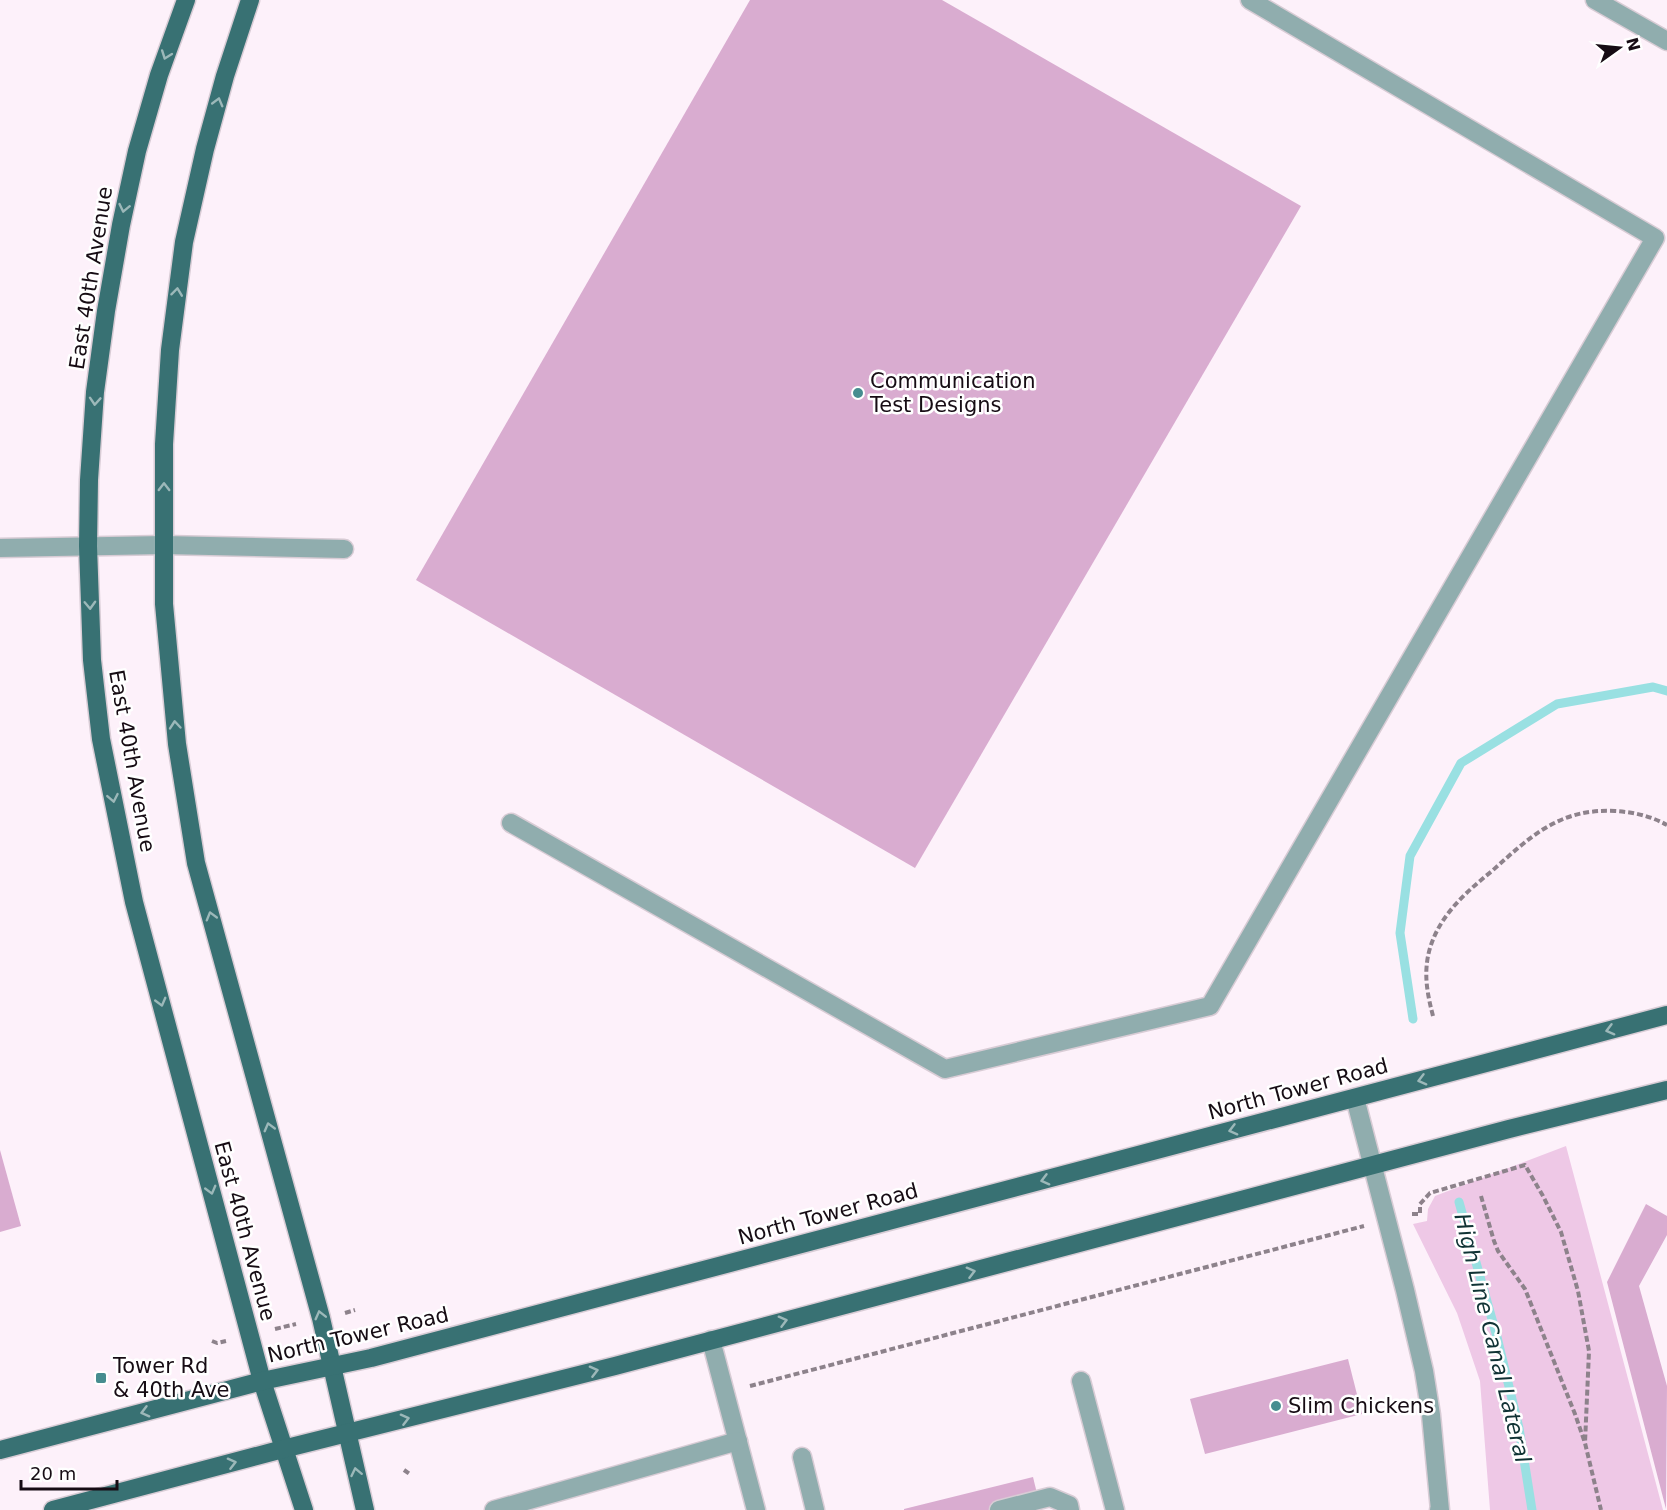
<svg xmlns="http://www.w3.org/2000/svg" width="1667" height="1510" viewBox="0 0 1667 1510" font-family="'DejaVu Sans',sans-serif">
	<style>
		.green { fill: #eec8e6 }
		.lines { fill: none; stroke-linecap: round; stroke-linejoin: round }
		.stream { stroke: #99e0e2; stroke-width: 9 }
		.building { fill: #d9acd0 }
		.minor-casing { stroke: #d8ccd5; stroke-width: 21 }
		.major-casing { stroke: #d8ccd5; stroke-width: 21 }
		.path { stroke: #8d828b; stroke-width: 4; stroke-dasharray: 6 3; stroke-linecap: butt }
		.minor { stroke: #90adae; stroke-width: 18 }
		.major { stroke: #387173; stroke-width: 18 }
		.oneway { stroke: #9cb8b9 }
		.poi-dot { fill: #468d90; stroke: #fff; stroke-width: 2 }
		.labels { text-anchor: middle; stroke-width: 5; stroke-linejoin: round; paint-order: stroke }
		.street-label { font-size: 21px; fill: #160c14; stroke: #fff }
		.poi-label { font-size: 21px; fill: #160c14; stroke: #fff; text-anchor: start }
		.water-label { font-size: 22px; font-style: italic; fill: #103335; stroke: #fff }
	</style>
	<rect width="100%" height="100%" fill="#fdf1fa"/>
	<!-- green -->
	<polygon class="green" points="1566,1146 1663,1510 1490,1510 1480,1381 1457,1313 1413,1224 1427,1221 1428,1209 1435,1196"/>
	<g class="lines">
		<!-- stream -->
		<g class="stream">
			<polyline points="1413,1019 1400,933 1410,856 1461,763 1557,704 1653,687 1667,691"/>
			<polyline points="1459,1202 1497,1337 1519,1428 1532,1510"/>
		</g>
	</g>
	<!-- building -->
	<g class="building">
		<polygon points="750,0 942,0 1301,206 915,868 416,580"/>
		<polygon points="0,1150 21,1226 0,1232"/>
		<polygon points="1646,1204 1667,1216 1667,1235 1639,1286 1667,1386 1666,1509 1607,1282"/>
		<polygon points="1348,1359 1362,1414 1205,1454 1190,1399"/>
		<polygon points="1033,1477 1041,1510 904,1510 904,1509"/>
	</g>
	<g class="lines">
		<!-- minor casing -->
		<g class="minor-casing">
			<g id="minor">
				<polyline points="1595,0 1667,41"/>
				<polyline points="0,548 164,545 344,549"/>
				<polyline points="511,823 945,1069 1210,1006 1655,238 1250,0"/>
				<polyline points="1355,1098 1405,1290 1424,1371 1431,1415 1440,1510 1439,1510"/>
				<polyline points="711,1340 756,1510"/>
				<polyline points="1081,1381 1115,1510"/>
				<polyline points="802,1457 815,1510"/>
				<polyline points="494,1510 738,1441"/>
				<polyline points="999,1510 1050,1497 1069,1505 1070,1510"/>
			</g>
		</g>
		<!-- major casing -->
		<g class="major-casing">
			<g id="major">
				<polyline points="186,0 159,75 137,151 121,225 106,311 95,392 89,480 88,546 92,660 101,739 134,902 262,1381 304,1510"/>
				<polyline points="250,0 225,76 205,149 184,242 170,350 164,444 164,604 177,744 196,863 321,1318 365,1510"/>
				<polyline points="0,1450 262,1381 371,1358 1667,1015"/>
				<polyline points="53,1510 283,1449 615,1366 1509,1129 1667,1090"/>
			</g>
		</g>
		<!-- path -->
		<g class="path">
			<path d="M1433,1016C1427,993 1423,972 1430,948C1440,915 1466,892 1492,871C1530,837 1559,808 1615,811C1633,812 1651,816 1667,825"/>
			<polyline points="1481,1196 1494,1241 1498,1251 1525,1289 1575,1414 1585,1443 1601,1510"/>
			<polyline points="1412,1214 1420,1214 1420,1204 1430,1193 1525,1165 1543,1196 1561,1232 1578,1291 1589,1351 1585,1443"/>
			<polyline points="345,1313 355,1310"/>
			<polyline points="275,1329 296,1324"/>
			<polyline points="212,1341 217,1343 226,1341"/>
			<polyline points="750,1386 1364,1226"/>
			<polyline points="404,1470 411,1475"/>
		</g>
		<!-- minor -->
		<use href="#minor" class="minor"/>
		<!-- major -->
		<use href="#major" class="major"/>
	</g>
	<!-- one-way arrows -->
	<defs><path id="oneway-chevron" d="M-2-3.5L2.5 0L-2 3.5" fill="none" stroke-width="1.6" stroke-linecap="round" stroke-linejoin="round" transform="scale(1.5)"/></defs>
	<g class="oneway">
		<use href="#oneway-chevron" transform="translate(166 55) rotate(110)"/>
		<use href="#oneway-chevron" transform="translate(218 102) rotate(-75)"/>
		<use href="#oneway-chevron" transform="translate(124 208) rotate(102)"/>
		<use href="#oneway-chevron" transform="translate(177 292) rotate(-83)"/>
		<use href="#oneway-chevron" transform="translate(95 401) rotate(94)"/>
		<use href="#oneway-chevron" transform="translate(164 487) rotate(-90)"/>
		<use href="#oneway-chevron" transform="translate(90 605) rotate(88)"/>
		<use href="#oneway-chevron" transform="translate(175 725) rotate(-95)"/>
		<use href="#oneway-chevron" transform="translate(113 798) rotate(79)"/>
		<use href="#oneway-chevron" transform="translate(211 916) rotate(-106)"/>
		<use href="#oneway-chevron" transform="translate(161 1002) rotate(75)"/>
		<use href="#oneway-chevron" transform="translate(1610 1030) rotate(165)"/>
		<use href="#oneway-chevron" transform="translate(1422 1080) rotate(165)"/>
		<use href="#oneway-chevron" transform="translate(269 1127) rotate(-105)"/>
		<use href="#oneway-chevron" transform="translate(1233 1130) rotate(165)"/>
		<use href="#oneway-chevron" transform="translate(1045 1180) rotate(165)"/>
		<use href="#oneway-chevron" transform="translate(211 1190) rotate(75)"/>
		<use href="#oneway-chevron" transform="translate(971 1272) rotate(-15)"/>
		<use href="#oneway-chevron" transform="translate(320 1315) rotate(-104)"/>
		<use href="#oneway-chevron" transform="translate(783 1321) rotate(-15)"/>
		<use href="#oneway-chevron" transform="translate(594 1371) rotate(-14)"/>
		<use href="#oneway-chevron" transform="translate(145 1412) rotate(165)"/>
		<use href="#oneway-chevron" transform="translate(405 1419) rotate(-14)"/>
		<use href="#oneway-chevron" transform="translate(232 1463) rotate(-14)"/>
		<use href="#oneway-chevron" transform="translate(356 1472) rotate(-102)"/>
	</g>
	<!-- markers -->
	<g class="poi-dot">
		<circle cx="858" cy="393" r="6"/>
		<rect x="95" y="1372" width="12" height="12" rx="3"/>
		<circle cx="1276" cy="1406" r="6"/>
	</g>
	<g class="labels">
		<!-- street labels -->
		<g class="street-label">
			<text transform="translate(91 278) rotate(-81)" y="7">East 40th Avenue</text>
			<text transform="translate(132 761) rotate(80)" y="7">East 40th Avenue</text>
			<text transform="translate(1298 1089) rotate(-15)" y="7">North Tower Road</text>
			<text transform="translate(828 1214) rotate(-15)" y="7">North Tower Road</text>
			<text transform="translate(245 1231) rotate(75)" y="7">East 40th Avenue</text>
			<text transform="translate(358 1335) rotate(-13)" y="7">North Tower Road</text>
		</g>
		<!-- poi labels -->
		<g class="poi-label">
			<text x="870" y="388">Communication<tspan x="870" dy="24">Test Designs</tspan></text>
			<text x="113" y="1373">Tower Rd<tspan x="113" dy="24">&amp; 40th Ave</tspan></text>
			<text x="1288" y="1413">Slim Chickens</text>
		</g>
		<!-- water labels -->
		<g class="water-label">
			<text transform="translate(1493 1338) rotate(76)" y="8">High Line Canal Lateral</text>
		</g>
	</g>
	<!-- north arrow -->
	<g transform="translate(1619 48) rotate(75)" stroke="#ffffff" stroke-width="4.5" paint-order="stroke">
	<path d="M0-4.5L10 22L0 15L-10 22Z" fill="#160c14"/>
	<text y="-9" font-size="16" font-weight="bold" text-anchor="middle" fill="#160c14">N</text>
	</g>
	<!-- scale -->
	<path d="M21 1480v9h96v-9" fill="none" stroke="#160c14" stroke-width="3"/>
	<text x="30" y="1480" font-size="18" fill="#160c14" stroke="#ffffff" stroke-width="4.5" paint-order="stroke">20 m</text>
</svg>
